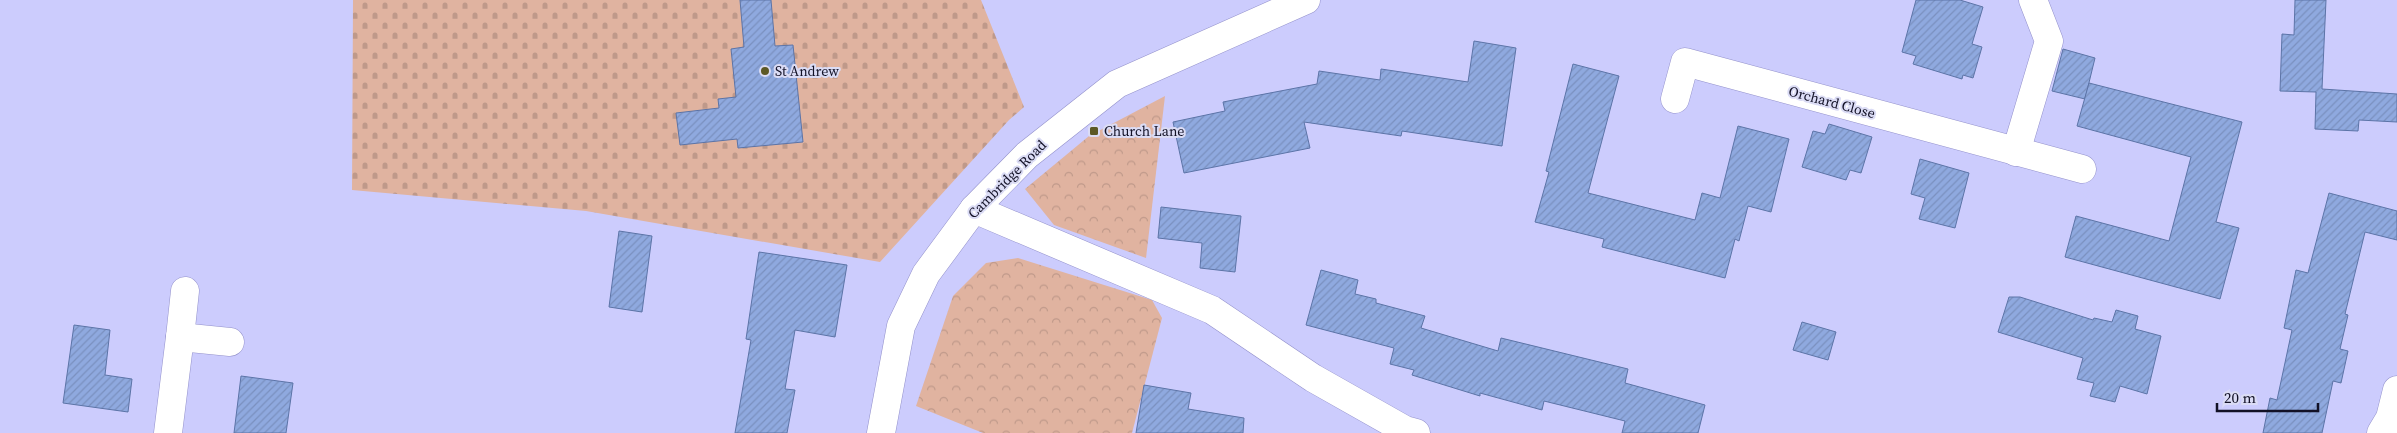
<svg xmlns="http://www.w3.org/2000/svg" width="2397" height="433" viewBox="0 0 2397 433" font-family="'Source Serif 4',serif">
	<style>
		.forest { fill: url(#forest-crowns) }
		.cemetery { fill: url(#cemetery-stones) }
		.building { fill: url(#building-hatch); stroke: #5c74a7 }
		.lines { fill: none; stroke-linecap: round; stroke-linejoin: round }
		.minor-casing { stroke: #9391cb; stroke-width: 29 }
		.minor { stroke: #fff; stroke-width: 28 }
		.poi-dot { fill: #5c5825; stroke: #dbdcf5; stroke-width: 2 }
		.labels { text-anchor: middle; stroke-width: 4; stroke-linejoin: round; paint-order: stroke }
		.poi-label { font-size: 14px; fill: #121126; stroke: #dbdcf5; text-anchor: start }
		.street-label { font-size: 14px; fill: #121126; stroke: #dbdcf5 }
	</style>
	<defs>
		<pattern id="forest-crowns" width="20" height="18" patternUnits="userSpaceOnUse" patternTransform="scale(1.25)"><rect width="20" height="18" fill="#e0b3a0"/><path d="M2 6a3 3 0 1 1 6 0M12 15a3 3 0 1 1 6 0" fill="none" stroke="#bf998a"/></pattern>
		<pattern id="cemetery-stones" width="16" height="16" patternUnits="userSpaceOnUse" patternTransform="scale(1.25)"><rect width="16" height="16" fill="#e0b3a0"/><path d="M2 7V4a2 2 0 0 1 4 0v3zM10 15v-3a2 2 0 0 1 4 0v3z" fill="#bf998a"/></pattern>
		<pattern id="building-hatch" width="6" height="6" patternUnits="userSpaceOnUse" patternTransform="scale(1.25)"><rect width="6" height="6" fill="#8fa9df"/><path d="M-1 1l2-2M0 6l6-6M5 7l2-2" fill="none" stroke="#7a90bf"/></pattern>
	</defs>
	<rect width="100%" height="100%" fill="#ccccfd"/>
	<!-- forest -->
	<g class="forest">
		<polygon points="1165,96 1146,258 1054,225 1025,189 1089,136"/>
		<polygon points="1018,258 1152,300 1162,318 1132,433 983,433 916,406 953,296 986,263"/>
	</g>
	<!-- cemetery -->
	<polygon class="cemetery" points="353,0 981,0 1024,107 1009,120 880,262 586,211 352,190"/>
	<!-- building -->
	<g class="building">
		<polygon points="740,0 771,0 775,46 793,45 803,142 738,148 737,139 680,145 676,113 719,108 718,99 736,97 731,49 744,47"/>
		<polygon points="1916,0 1960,0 1983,7 1972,44 1982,47 1973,78 1963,75 1962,79 1913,64 1916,56 1902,52"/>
		<polygon points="2295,0 2326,0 2322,89 2397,94 2397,122 2359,120 2358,131 2315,129 2316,92 2280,91 2282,34 2294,35"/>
		<polygon points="1474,41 1516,48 1502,146 1402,131 1401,136 1304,122 1310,148 1184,173 1173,122 1225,111 1223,102 1317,84 1319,71 1380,80 1381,69 1468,82"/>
		<polygon points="2063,49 2095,58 2085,99 2052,91"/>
		<polygon points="1573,64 1619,76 1588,193 1695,220 1702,193 1720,198 1738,126 1789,139 1771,212 1748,206 1739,241 1735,239 1725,278 1602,247 1604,239 1535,222 1549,172 1546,171"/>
		<polygon points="2089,83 2242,122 2216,222 2239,228 2220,299 2065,257 2076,216 2169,241 2191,157 2077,126"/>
		<polygon points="1829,124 1872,137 1861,173 1850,170 1846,180 1802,167 1813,131 1825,134"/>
		<polygon points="1920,159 1969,173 1955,228 1919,219 1925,198 1911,194"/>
		<polygon points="2329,193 2397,211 2397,240 2365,232 2345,314 2348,315 2340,349 2348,351 2341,383 2333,381 2322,433 2263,433 2270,398 2277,400 2292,330 2284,328 2296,270 2308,273"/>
		<polygon points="1161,207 1241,216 1235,272 1200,268 1202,243 1158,238"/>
		<polygon points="619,231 652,236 642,312 609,307"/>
		<polygon points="759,252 847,265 835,337 795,330 785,389 795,390 787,433 735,433 751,340 746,339"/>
		<polygon points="1321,270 1358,280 1355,294 1376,299 1376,303 1425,316 1421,328 1498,351 1501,338 1628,369 1625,383 1705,405 1698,433 1622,433 1625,421 1544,401 1542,410 1480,393 1480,396 1412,375 1414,370 1390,364 1394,348 1306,325"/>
		<polygon points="2009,297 2020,297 2093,320 2094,318 2112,322 2116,310 2138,316 2135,329 2161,336 2147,394 2120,386 2115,402 2090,396 2094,383 2077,379 2083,358 1998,332"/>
		<polygon points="1802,322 1836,332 1828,360 1793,350"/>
		<polygon points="74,325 110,330 105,375 132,379 128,412 63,403"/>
		<polygon points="241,376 293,383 286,433 234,433"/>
		<polygon points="1144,385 1191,393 1188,409 1244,418 1243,433 1136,433"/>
	</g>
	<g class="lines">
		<!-- minor casing -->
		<g class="minor-casing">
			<g id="minor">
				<polyline points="1675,99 1685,62 2082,169"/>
				<polyline points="2016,152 2049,41 2033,0"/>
				<polyline points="974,209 1212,310 1313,378 1405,430 1416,433"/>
				<polyline points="185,291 180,337 230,342"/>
				<polyline points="168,433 180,337"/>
				<polyline points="881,433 901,326 926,274 974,209 1027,155 1117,84 1306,0"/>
				<polyline points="2381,433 2390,418 2397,390"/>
			</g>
		</g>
		<!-- minor -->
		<use href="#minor" class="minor"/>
	</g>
	<!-- markers -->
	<g class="poi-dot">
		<circle cx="765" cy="71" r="5"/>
		<rect x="1089" y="126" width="10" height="10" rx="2.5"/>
	</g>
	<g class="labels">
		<!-- poi labels -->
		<g class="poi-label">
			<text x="775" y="76">St Andrew</text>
			<text x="1104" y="136">Church Lane</text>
		</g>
		<!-- street labels -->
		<g class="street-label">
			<text transform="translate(1832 102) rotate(15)" y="5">Orchard Close</text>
			<text transform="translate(1007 179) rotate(-45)" y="5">Cambridge Road</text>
		</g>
	</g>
	<!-- scale -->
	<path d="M2217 403v8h101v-8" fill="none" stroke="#121126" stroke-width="2.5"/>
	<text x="2224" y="403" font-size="15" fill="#121126" stroke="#dbdcf5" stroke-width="4" paint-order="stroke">20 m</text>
</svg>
